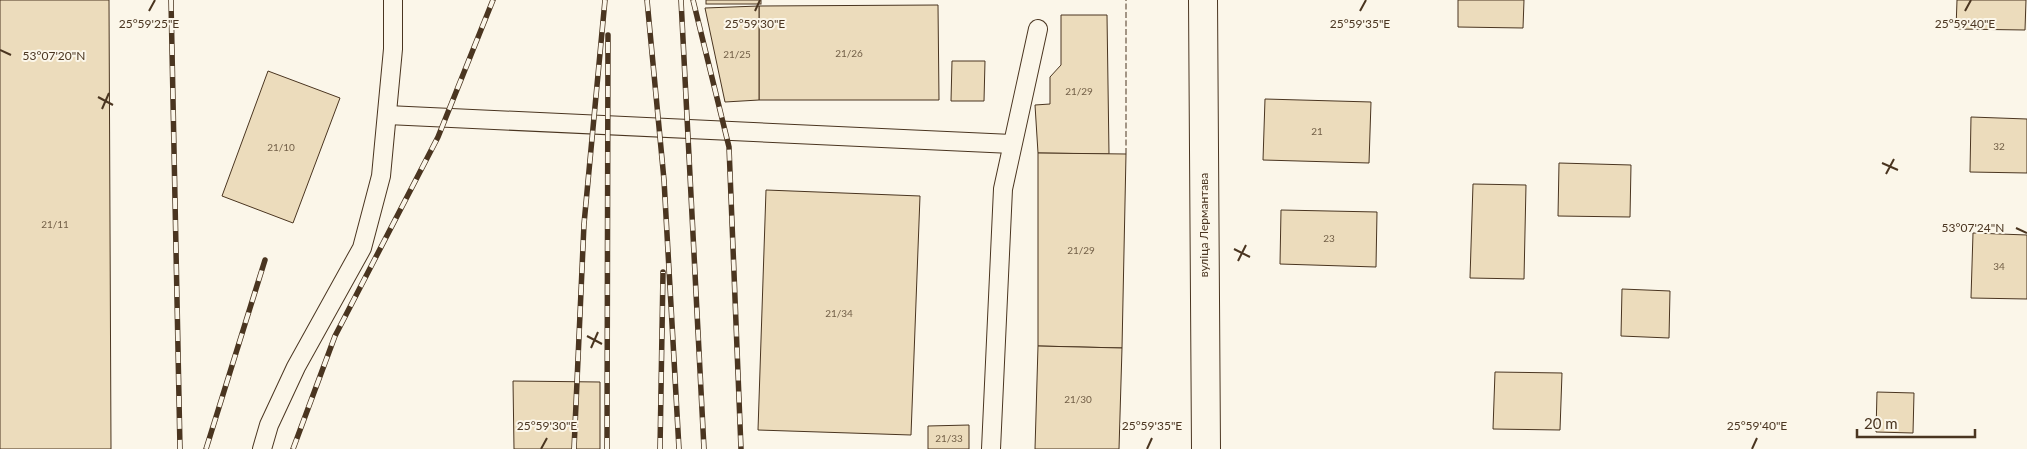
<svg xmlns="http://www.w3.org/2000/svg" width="2027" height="449" viewBox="0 0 2027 449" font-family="Lato,sans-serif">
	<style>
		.building { fill: #ecdcbc; stroke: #4a3520 }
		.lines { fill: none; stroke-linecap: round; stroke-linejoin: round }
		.lane-casing { stroke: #4a3520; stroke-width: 20 }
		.street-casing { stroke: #4a3520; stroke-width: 30 }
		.lane { stroke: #fbf6e9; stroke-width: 18 }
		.street { stroke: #fbf6e9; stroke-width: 28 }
		.rail-casing { stroke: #4a3520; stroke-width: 5.5 }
		.rail { stroke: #fbf6e9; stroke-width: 4; stroke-dasharray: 11; stroke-linecap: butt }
		.fence { stroke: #4a3520; stroke-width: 1; stroke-dasharray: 6 2.5; stroke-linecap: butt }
		.ticks { fill: none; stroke: #4a3520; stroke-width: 2 }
		.labels { text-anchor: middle; stroke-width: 4; stroke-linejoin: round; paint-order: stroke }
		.number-label { font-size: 10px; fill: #725f47 }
		.street-label { font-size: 12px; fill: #4a3520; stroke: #fbf6e9 }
		.ticks-label { font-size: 12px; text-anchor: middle; fill: #4a3520; stroke: #fbf6e9; stroke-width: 4; stroke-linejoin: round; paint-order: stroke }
	</style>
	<rect width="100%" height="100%" fill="#fbf6e9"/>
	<!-- building -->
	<g class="building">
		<polygon points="0,0 109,0 111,449 0,449"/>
		<rect x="706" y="0" width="55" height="4"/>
		<polygon points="1458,0 1524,0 1523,28 1458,27"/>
		<polygon points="1957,0 2026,0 2025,30 1956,29"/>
		<polygon points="938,5 939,100 759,100 759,6"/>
		<polygon points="759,6 759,100 725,102 705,8"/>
		<polygon points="1061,15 1107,15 1109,154 1038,153 1035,105 1050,104 1050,77 1061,65"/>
		<polygon points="952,61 985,61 984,101 951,101"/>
		<polygon points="268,71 340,98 293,223 222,196"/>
		<polygon points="1265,99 1371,102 1369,163 1263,160"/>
		<polygon points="1971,117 2027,119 2027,173 1970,172"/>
		<polygon points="1038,153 1126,154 1122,348 1038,346"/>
		<polygon points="1559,163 1631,165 1630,217 1558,216"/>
		<polygon points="1473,184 1526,185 1524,279 1470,278"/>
		<polygon points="766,190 920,196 911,435 758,430"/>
		<polygon points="1281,210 1377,212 1376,267 1280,264"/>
		<polygon points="1973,233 2027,235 2027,299 1971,298"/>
		<polygon points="1622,289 1670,291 1669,338 1621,336"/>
		<polygon points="1038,346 1122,348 1119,449 1035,449"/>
		<polygon points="1495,372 1562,373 1560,430 1493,429"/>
		<polygon points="513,381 600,382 600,449 514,449"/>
		<polygon points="1877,392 1914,393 1913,433 1876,432"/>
		<polygon points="969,425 969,449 928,449 928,426"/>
	</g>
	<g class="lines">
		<!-- lane casing -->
		<g class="lane-casing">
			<g id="lane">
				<polyline points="387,115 1012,144"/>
				<polyline points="262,449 269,425 296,367 362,248 381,176 393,49 393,0"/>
				<polyline points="991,449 1003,189 1038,29"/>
			</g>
		</g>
		<!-- street casing -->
		<g class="street-casing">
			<polyline id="street" points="1203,0 1206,449"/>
		</g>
		<!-- lane -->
		<use href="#lane" class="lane"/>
		<!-- street -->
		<use href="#street" class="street"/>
		<!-- rail casing -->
		<g class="rail-casing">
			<g id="rail">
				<polyline points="171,0 180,449"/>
				<polyline points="647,0 664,180 679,449"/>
				<polyline points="681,0 704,449"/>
				<polyline points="693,0 729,147 741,449"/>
				<polyline points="206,449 265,260"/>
				<polyline points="293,449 335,336 438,137 493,0"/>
				<polyline points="574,449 584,224 605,0"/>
				<polyline points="607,449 608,35"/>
				<polyline points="660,449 663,272"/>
			</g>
		</g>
		<!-- rail -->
		<use href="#rail" class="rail"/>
		<!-- fence -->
		<polyline class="fence" points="1126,154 1126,0"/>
	</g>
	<!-- ticks -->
	<path class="ticks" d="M149,11L155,0M755,11L760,0M1360,11L1366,0M1965,11L1971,0M0,50L11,55M98,97L113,105M102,109L109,93M1882,163L1898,170M1886,174L1894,159M2016,228L2027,233M1234,249L1250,257M1238,261L1246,245M587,336L602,344M591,348L598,332M541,449L547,438M1147,449L1152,438M1752,449L1757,438"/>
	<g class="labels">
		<!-- number labels -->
		<g class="number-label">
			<text x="849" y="57">21/26</text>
			<text x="737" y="58">21/25</text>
			<text x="1079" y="95">21/29</text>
			<text x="1317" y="135">21</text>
			<text x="1999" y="150">32</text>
			<text x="281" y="151">21/10</text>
			<text x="55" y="228">21/11</text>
			<text x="1329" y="242">23</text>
			<text x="1081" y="254">21/29</text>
			<text x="1999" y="270">34</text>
			<text x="839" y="317">21/34</text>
			<text x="1078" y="403">21/30</text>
			<text x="949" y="442">21/33</text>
		</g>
		<!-- street labels -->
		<g class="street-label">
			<text transform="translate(1204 225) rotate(-90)" y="4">вуліца Лермантава</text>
		</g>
	</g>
	<g class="ticks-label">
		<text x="149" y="28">25°59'25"E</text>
		<text x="755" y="28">25°59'30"E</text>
		<text x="1360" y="28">25°59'35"E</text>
		<text x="1965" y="28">25°59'40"E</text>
		<text x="54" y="60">53°07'20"N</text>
		<text x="1973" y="232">53°07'24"N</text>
		<text x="547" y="430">25°59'30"E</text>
		<text x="1152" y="430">25°59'35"E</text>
		<text x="1757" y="430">25°59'40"E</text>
	</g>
	<!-- scale -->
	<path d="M1857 429v8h118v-8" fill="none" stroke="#4a3520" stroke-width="2.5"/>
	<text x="1864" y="429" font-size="15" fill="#4a3520" stroke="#fbf6e9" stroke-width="4" paint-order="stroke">20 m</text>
</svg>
